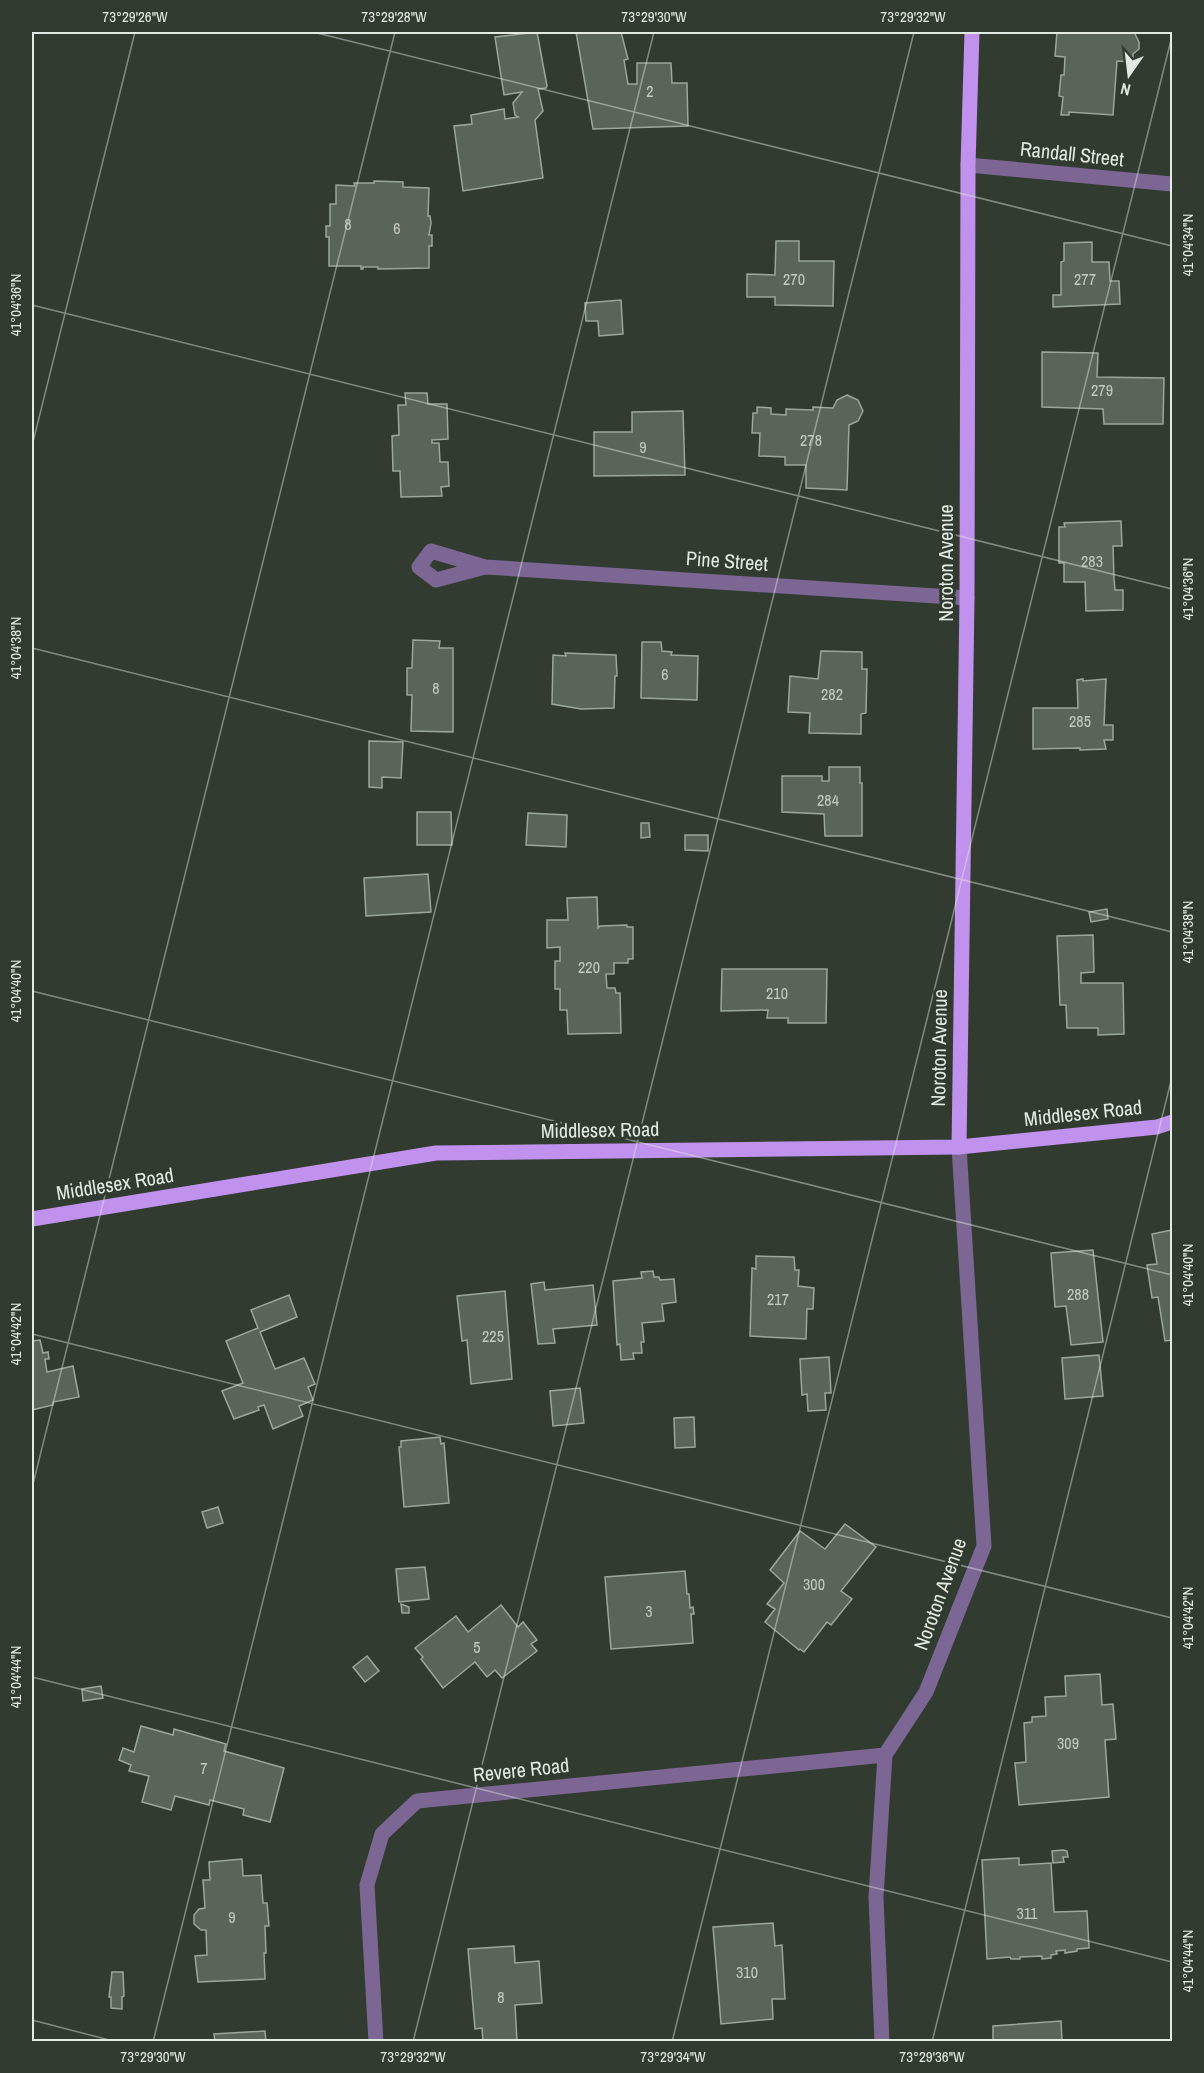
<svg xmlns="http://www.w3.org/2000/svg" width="1204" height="2073" viewBox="0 0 1204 2073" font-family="'Archivo Narrow',sans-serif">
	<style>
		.building { fill: #5a655a; stroke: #9ba79a; stroke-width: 1.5 }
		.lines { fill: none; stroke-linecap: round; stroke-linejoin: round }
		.minor { stroke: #7c6693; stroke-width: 15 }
		.major { stroke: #c191ee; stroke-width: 15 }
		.ticks { fill: none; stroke: #e3eae3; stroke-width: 1.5; stroke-opacity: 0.45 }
		.labels { text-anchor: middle; stroke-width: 6; stroke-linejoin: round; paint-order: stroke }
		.number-label { font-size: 16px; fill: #c1c9c1 }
		.street-label { font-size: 20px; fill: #e3eae3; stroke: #313b30 }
		.neatline { fill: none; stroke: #e3eae3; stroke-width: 2 }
		.ticks-label { font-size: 15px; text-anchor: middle; fill: #e3eae3 }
	</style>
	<rect width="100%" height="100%" fill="#313b30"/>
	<!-- building -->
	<g class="building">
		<polygon points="537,32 547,86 546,88 538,89 543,111 535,120 543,178 463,191 454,126 472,124 471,115 504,109 505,119 518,117 515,115 513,103 522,92 504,95 495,37"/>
		<polygon points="576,32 621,32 628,59 624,60 628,84 637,84 637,63 671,63 672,83 687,83 688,126 593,129"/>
		<polygon points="1057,32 1134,32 1139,42 1139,49 1133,54 1133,62 1117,61 1113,115 1069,112 1069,115 1061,115 1063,97 1059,96 1061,75 1064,75 1065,57 1055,56"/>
		<polygon points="374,181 403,182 403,187 429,188 428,216 430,216 431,223 429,235 432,235 432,246 429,246 429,268 378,269 378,267 363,267 363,269 361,269 361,266 329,266 329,237 326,237 326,226 330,226 330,204 336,204 336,185 355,186 354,183 374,183"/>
		<polygon points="776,241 799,241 799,261 834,261 833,306 775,305 775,297 747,297 747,274 775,275"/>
		<polygon points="1092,242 1092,262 1109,262 1110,281 1119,281 1120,304 1053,307 1053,295 1061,295 1061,262 1064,261 1064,243"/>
		<polygon points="621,300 623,334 599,336 598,321 586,321 585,303"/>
		<polygon points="1042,352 1098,353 1097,377 1164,378 1163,424 1104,424 1103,409 1042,407"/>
		<polygon points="405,393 427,393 428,404 447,404 448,439 432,440 432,443 439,443 440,462 448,462 449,486 441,487 442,496 401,497 400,471 393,471 392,436 399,435 398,405 406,405"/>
		<polygon points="847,395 858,400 863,411 858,421 849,425 847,490 806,488 806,465 785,465 785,457 759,456 760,433 752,433 753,413 757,413 757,407 771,408 771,414 786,415 786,409 813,410 813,407 833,408 837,400"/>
		<polygon points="683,411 685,475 594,476 594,432 632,432 632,412"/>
		<polygon points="1121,521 1122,546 1113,546 1114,579 1115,590 1123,590 1123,610 1086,611 1085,582 1064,582 1064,563 1059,563 1059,527 1065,527 1064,523"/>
		<polygon points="413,640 440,641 439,648 453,648 453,732 411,731 412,695 407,695 407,668 412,668"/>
		<polygon points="642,642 661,642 662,651 672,652 671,655 698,656 697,700 641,698"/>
		<polygon points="821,651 862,652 862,669 867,669 866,713 861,714 861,734 809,733 810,713 788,712 790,676 818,679"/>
		<polygon points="565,653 616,655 617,676 615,676 614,708 581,709 552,704 553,655 566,656"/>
		<polygon points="1083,679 1083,681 1106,679 1104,725 1113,725 1113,740 1104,740 1106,749 1080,750 1080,748 1033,749 1033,708 1078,708 1077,680"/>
		<polygon points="369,741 403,742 401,778 382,777 382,788 369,787"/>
		<polygon points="829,767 860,767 860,783 862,783 862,836 825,836 824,814 782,812 782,776 822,776 822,781 829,781"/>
		<polygon points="417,812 451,812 452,845 417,845"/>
		<polygon points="528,813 567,815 566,847 526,845"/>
		<polygon points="641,823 649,823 650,837 641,838"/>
		<polygon points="685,835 708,835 708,851 685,850"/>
		<polygon points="428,874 431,912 366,916 364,878"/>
		<polygon points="597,897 598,928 600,926 627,925 627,927 633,927 633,959 628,959 628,963 614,963 614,974 606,974 607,988 615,988 616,993 620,993 621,1033 568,1034 567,1010 560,1010 560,989 555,989 555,961 560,961 560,947 547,948 547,920 568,920 567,898"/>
		<polygon points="1107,909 1108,919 1091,922 1089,912"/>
		<polygon points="1093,935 1094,972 1081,973 1081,983 1123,983 1124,1034 1098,1035 1098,1028 1067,1028 1066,1005 1060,1005 1057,936"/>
		<polygon points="722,969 827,969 826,1023 788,1023 788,1018 767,1018 768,1010 721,1011"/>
		<polygon points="1172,1230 1172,1340 1165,1341 1158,1297 1152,1298 1147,1265 1157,1264 1152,1234"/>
		<polygon points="1093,1250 1103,1342 1071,1345 1066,1306 1055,1307 1051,1253"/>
		<polygon points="756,1256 794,1257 795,1270 799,1270 798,1286 814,1288 813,1309 807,1309 806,1339 750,1336 752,1268 756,1269"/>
		<polygon points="653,1271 654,1277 659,1277 660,1280 674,1279 676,1302 662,1304 664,1321 642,1323 644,1342 641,1342 642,1353 633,1353 634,1359 621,1360 620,1344 617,1345 613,1281 642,1278 641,1272"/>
		<polygon points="544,1282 545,1290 593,1285 597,1325 553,1329 555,1343 538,1344 531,1284"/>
		<polygon points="505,1291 512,1379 471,1384 467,1340 462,1341 457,1296"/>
		<polygon points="289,1295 297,1317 260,1332 275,1369 304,1358 315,1384 308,1387 313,1400 299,1406 303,1416 273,1429 264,1405 258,1407 259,1410 234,1419 222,1391 243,1383 226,1341 258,1328 251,1310"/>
		<polygon points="40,1340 43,1353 48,1352 49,1359 45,1359 47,1372 73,1366 79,1397 53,1402 53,1405 32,1410 32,1341"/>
		<polygon points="1099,1355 1103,1396 1065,1399 1062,1358"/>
		<polygon points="829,1357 831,1393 825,1393 826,1410 808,1411 807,1394 802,1395 800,1359"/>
		<polygon points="580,1388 584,1423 553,1426 550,1391"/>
		<polygon points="694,1417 695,1447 675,1448 674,1418"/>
		<polygon points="440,1437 441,1444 444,1443 449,1503 404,1507 399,1447 401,1447 401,1441"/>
		<polygon points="218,1507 223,1523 207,1528 202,1512"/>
		<polygon points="845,1524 876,1547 841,1591 852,1599 831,1625 827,1622 804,1652 800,1649 799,1650 765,1622 775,1609 767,1604 784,1583 770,1570 800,1531 825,1549"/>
		<polygon points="425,1567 429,1599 399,1602 396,1569"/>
		<polygon points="685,1571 687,1594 689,1594 690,1608 693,1607 694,1614 691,1614 693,1643 611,1649 605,1577"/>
		<polygon points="401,1604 409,1607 409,1613 402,1613"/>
		<polygon points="501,1605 518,1627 523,1622 537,1640 531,1644 537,1651 502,1678 495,1670 487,1677 475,1662 443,1688 421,1659 423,1657 415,1648 456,1616 468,1632"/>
		<polygon points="367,1656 379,1671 365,1682 353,1667"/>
		<polygon points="1100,1674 1102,1705 1113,1704 1116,1739 1105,1740 1109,1797 1019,1805 1015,1763 1026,1762 1024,1723 1032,1722 1032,1717 1046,1716 1045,1697 1066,1696 1065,1676"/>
		<polygon points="101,1686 103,1698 83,1701 82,1689"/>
		<polygon points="141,1726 173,1735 174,1729 226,1744 224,1751 284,1768 270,1822 243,1815 244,1809 210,1800 209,1805 175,1796 171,1810 142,1802 149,1776 129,1771 131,1765 119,1760 123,1748 134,1752"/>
		<polygon points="1063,1850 1067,1851 1068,1857 1063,1857 1064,1862 1053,1863 1052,1851"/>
		<polygon points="1019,1858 1019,1865 1051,1863 1054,1912 1087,1911 1089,1948 1077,1949 1077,1951 1065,1953 1065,1950 1056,1951 1057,1954 1051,1955 1051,1958 1042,1959 1042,1956 1020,1957 1020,1959 1011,1959 1010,1957 987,1959 982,1860"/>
		<polygon points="242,1859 243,1876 261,1875 263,1903 267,1903 269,1926 265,1926 266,1953 264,1953 265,1979 198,1982 195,1956 207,1955 206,1930 201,1930 194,1924 194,1915 199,1909 205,1908 203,1880 210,1880 209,1862"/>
		<polygon points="773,1923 775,1946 782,1945 785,1999 772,1999 773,2019 721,2024 713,1927"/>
		<polygon points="514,1946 515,1963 539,1961 542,2003 515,2005 517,2042 483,2042 482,2028 475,2029 468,1949"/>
		<polygon points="112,1972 123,1972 124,1996 122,1997 122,2009 111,2008 111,1997 109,1997"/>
		<polygon points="1061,2021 1062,2042 993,2042 993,2026"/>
		<polygon points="265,2031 266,2042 215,2042 214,2034"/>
	</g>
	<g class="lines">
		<!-- minor -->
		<g class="minor">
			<polyline points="968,165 1172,184"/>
			<polyline points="485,567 436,580 419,567 431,551 485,567 967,598"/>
			<polyline points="376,2042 367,1885 382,1834 417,1801 885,1755"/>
			<polyline points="882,2042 876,1897 885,1755 926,1692 984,1546 959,1147"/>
		</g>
		<!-- major -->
		<g class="major">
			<polyline points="959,1147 967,598 968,165 972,32"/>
			<polyline points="32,1219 436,1153 959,1147 1157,1127 1172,1122"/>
		</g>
	</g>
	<!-- ticks -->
	<path class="ticks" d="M313,32L1172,246M32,305L1172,589M32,446L135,32M32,648L1172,932M32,991L1172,1275M32,1334L1172,1618M32,1488L395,32M32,1677L1172,1962M32,2020L117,2042M153,2042L654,32M413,2042L914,32M672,2042L1172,36M932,2042L1172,1077"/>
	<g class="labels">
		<!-- number labels -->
		<g class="number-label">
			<text x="650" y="97">2</text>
			<text x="348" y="230">8</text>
			<text x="397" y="234">6</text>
			<text x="794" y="285">270</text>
			<text x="1085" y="285">277</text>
			<text x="1102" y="396">279</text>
			<text x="811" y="446">278</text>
			<text x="643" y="453">9</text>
			<text x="1092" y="567">283</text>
			<text x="665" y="680">6</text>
			<text x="436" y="694">8</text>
			<text x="832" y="700">282</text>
			<text x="1080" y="727">285</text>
			<text x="828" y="806">284</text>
			<text x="589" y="973">220</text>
			<text x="777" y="999">210</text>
			<text x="1078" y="1300">288</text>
			<text x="778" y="1305">217</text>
			<text x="493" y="1342">225</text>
			<text x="814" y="1590">300</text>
			<text x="649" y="1617">3</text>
			<text x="477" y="1653">5</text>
			<text x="1068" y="1749">309</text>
			<text x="204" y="1774">7</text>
			<text x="1027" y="1919">311</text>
			<text x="232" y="1923">9</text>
			<text x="747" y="1978">310</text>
			<text x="501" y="2003">8</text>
		</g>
		<!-- street labels -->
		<g class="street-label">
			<text transform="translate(1072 154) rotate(6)" y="7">Randall Street</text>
			<text transform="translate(727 561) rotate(4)" y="7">Pine Street</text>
			<text transform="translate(946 563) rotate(-90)" y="7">Noroton Avenue</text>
			<text transform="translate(939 1048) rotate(-89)" y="7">Noroton Avenue</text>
			<text transform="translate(1083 1113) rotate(-6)" y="7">Middlesex Road</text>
			<text transform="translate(600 1130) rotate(-1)" y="7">Middlesex Road</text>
			<text transform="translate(115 1184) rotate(-9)" y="7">Middlesex Road</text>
			<text transform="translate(940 1594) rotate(-70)" y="7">Noroton Avenue</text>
			<text transform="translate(521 1770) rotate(-6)" y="7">Revere Road</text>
		</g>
	</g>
	<!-- border -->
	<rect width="1204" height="2073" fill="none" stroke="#313b30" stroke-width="66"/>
	<!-- north arrow -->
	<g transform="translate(1129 75) rotate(194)" stroke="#313b30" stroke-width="4.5" paint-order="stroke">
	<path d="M0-4.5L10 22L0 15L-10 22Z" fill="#e3eae3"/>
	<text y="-9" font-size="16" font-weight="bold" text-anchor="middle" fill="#e3eae3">N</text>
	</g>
	<rect x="33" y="33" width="1138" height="2007" class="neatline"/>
	<g class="ticks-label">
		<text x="135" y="22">73°29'26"W</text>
		<text x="394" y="22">73°29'28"W</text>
		<text x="654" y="22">73°29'30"W</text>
		<text x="913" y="22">73°29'32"W</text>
		<text transform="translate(1188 245) rotate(-90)" y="5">41°04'34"N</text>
		<text transform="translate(16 305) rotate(-90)" y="5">41°04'36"N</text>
		<text transform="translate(1188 589) rotate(-90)" y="5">41°04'36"N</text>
		<text transform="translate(16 648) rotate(-90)" y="5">41°04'38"N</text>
		<text transform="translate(1188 932) rotate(-90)" y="5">41°04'38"N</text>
		<text transform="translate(16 991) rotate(-90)" y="5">41°04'40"N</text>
		<text transform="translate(1188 1275) rotate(-90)" y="5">41°04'40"N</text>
		<text transform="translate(16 1334) rotate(-90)" y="5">41°04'42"N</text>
		<text transform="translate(1188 1618) rotate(-90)" y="5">41°04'42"N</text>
		<text transform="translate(16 1677) rotate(-90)" y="5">41°04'44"N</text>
		<text transform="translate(1188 1961) rotate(-90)" y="5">41°04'44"N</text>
		<text x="153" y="2062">73°29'30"W</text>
		<text x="413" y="2062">73°29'32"W</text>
		<text x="673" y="2062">73°29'34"W</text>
		<text x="932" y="2062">73°29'36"W</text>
	</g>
</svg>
